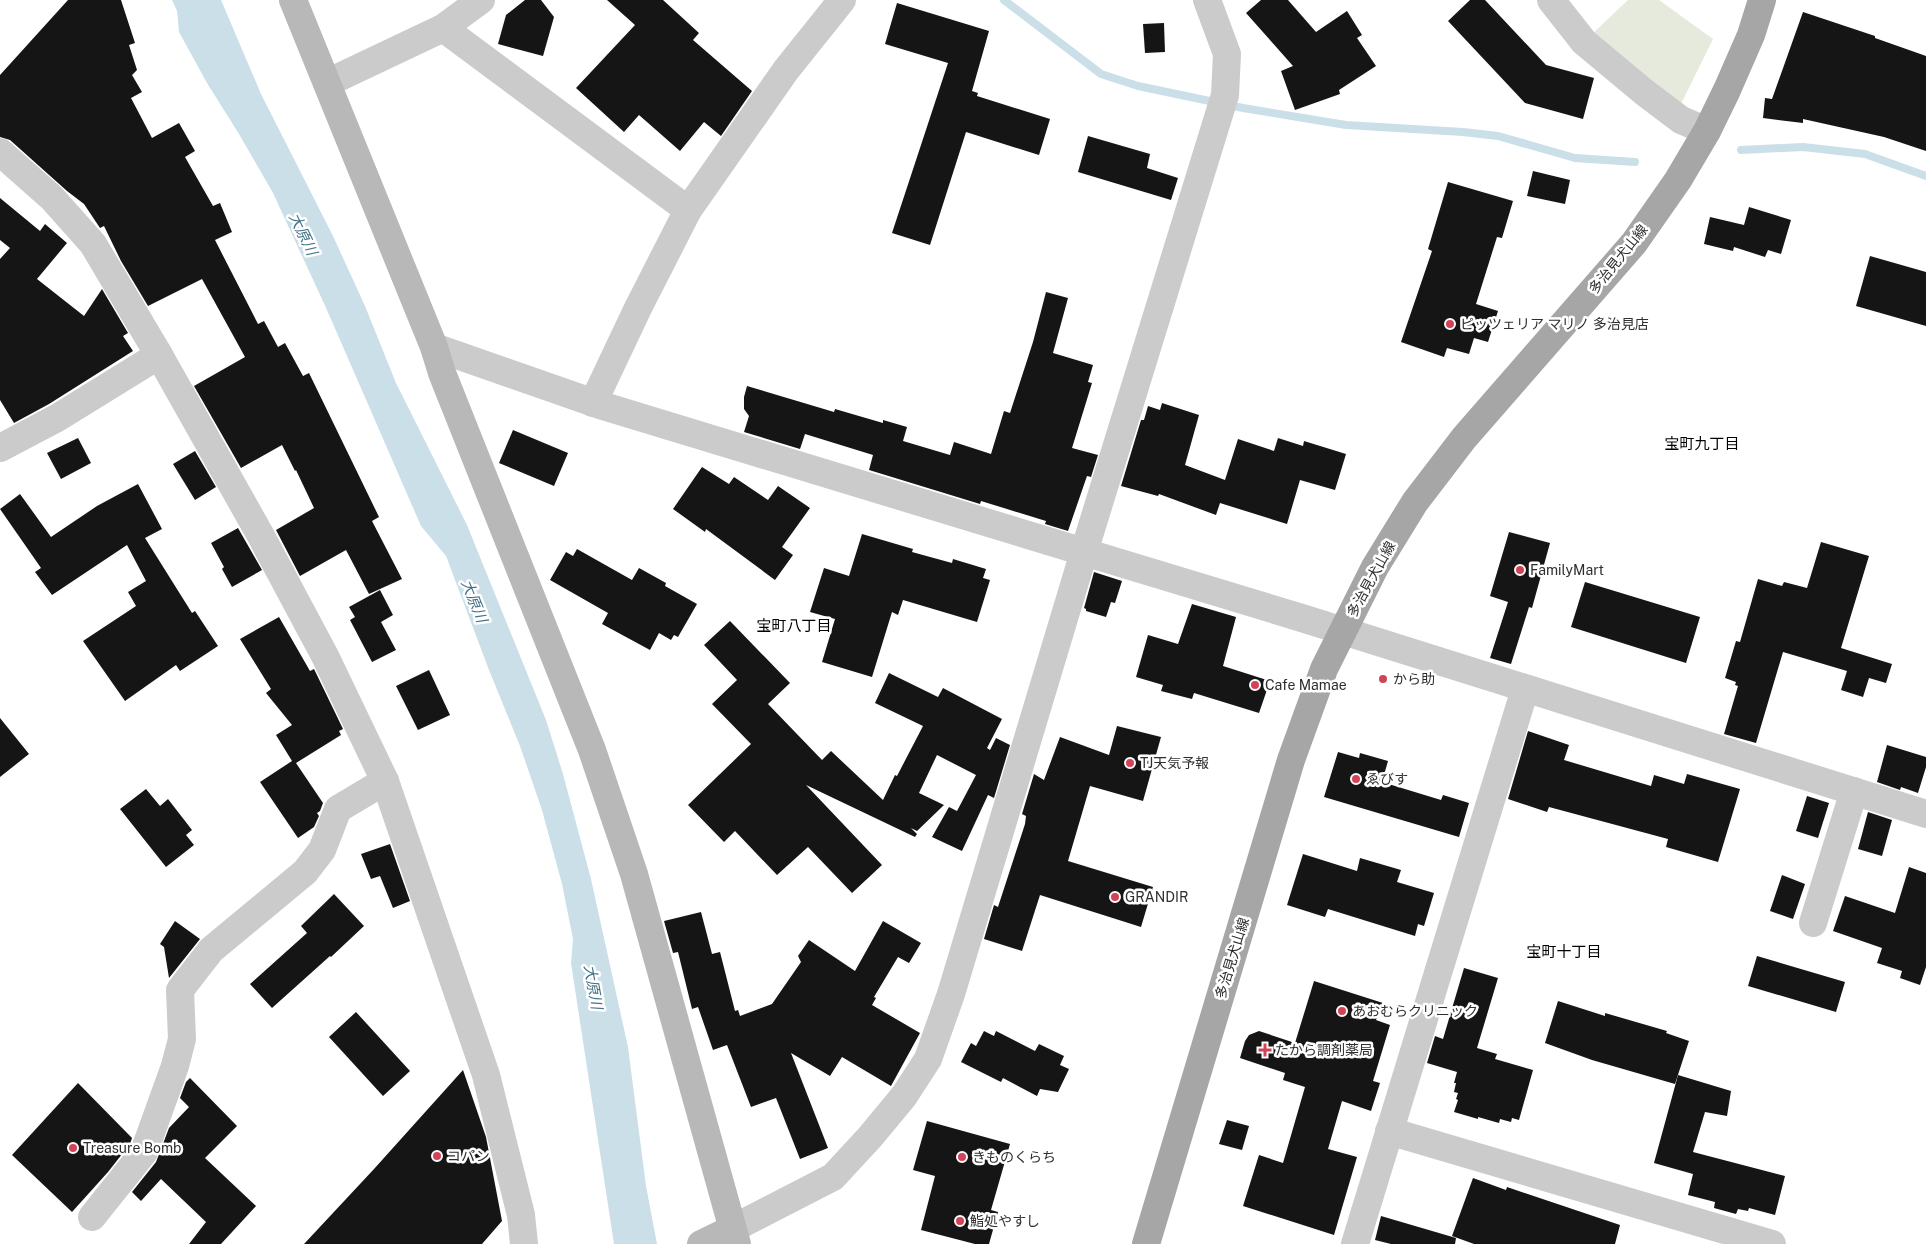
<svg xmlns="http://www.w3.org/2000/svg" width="1926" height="1244" viewBox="0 0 1926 1244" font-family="'Public Sans','Noto Sans JP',sans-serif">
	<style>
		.green { fill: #e5eadd }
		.water { fill: #cbdfe8 }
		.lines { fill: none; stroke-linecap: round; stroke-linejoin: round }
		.stream { stroke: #cbdfe8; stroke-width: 8 }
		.building { fill: #151515 }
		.street { stroke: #cbcbcb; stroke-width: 28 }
		.secondary { stroke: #b8b8b8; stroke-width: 28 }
		.primary { stroke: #a6a6a6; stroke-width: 28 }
		.poi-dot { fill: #d24358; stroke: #fff; stroke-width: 2 }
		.labels { text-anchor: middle; stroke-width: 5; stroke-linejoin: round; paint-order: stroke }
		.street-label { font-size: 14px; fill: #2e2e2e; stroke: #fff }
		.poi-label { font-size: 14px; fill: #2e2e2e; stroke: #fff; text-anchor: start }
		.water-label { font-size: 15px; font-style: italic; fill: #457287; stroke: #fff }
		.neighbourhood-label { font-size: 15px; fill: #000; stroke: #fff }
	</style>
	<rect width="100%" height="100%" fill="#fff"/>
	<!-- green -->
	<polygon class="green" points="1628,0 1659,0 1713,39 1679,108 1589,37"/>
	<!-- water -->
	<polygon class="water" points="172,0 221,0 261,94 333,236 365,306 396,383 467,525 546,720 563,774 591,879 628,1047 646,1186 657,1244 614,1244 571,963 573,939 562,884 542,810 520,746 489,670 446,556 421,526 327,310 273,193 239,134 207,83 179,32 177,11"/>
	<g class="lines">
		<!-- stream -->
		<g class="stream">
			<polyline points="1004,0 1101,74 1138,86 1243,108 1346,125 1463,132 1498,136 1575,158 1635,162"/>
			<polyline points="1741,150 1803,147 1865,154 1926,176"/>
		</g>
	</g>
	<!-- building -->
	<g class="building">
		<polygon points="68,0 121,0 135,43 129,45 137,70 132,75 142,92 131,98 152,138 179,123 195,151 185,157 213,206 220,203 232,232 215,240 258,324 264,321 278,347 285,343 303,376 309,373 379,517 372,521 402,579 369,594 346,550 300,576 276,530 314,508 296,470 295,471 282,445 241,468 194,386 245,357 202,279 148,306 121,261 104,226 100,228 84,204 67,191 10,140 0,137 0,75"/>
		<polygon points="525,0 541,0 554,17 543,56 498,44 506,15"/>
		<polygon points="607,0 663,0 699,33 693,40 752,91 721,136 704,122 680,151 639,115 624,132 576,88 635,25"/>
		<polygon points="1261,0 1288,0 1316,32 1347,11 1362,35 1357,38 1376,66 1339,90 1340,94 1295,110 1281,71 1293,66 1246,13"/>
		<polygon points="1470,0 1485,0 1546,65 1594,78 1583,119 1525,103 1448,21"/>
		<polygon points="897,3 989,31 972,91 978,93 977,96 1050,119 1039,155 966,132 930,245 892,233 948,63 885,44"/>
		<polygon points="1803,12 1875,36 1875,38 1926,56 1926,151 1884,137 1803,119 1803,123 1763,118 1765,98 1772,99"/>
		<polygon points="1164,23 1165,52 1145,53 1143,24"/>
		<polygon points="1088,136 1150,154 1147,168 1178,178 1171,200 1078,172"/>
		<polygon points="1533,171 1570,180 1565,204 1527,196"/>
		<polygon points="1448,182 1513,201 1502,238 1497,237 1476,304 1498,311 1488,342 1474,338 1469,354 1447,348 1444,357 1401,342 1432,251 1428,249"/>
		<polygon points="0,198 40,231 45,224 67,243 37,279 84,316 102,289 128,333 123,336 133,351 49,404 14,423 0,400 0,259 10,248 0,240"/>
		<polygon points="1749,207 1791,220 1781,254 1768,250 1765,257 1734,247 1733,251 1704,244 1710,217 1744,225"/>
		<polygon points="1870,256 1926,272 1926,326 1856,306"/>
		<polygon points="1046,292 1068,298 1053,353 1093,365 1088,382 1092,383 1072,448 1098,455 1091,477 1087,476 1068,531 1045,524 1046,521 981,501 980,504 869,470 873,455 805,434 800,449 744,432 749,416 744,409 744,397 747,386 834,412 835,409 883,423 883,420 907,427 903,441 950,455 954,442 991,454 1004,411 1010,413 1033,342"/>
		<polygon points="1162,403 1199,415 1185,465 1225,480 1238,439 1274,451 1278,438 1303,446 1304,441 1346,454 1335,490 1300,480 1287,524 1220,503 1216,515 1159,494 1158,496 1121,486 1141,420 1144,420 1148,406 1160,410"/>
		<polygon points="513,430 568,453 554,486 499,463"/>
		<polygon points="78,438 91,463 61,479 47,453"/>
		<polygon points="195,451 216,487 195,500 173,464"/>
		<polygon points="702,467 729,484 734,477 768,500 778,486 810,508 782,547 793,555 775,580 706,529 705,532 673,509"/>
		<polygon points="138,484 162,529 145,538 192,613 195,611 218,646 180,671 176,665 125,701 83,641 136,606 128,592 146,581 127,545 52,595 35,572 41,568 0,509 20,494 51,537 97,506"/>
		<polygon points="238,528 262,570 232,587 222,569 224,567 211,543"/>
		<polygon points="1509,532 1550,543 1532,608 1529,607 1511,664 1490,658 1508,602 1490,596"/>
		<polygon points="862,534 913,549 912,552 952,563 953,559 986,569 983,578 990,580 977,622 903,600 898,615 892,612 872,677 822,662 835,619 810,612 824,568 849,576"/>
		<polygon points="1821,542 1869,556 1841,648 1892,664 1886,683 1869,678 1863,697 1841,690 1847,671 1783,652 1756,743 1724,734 1738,686 1735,685 1736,682 1725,678 1736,641 1740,642 1758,579 1782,586 1784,582 1807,588"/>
		<polygon points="577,549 632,580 639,568 666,583 665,586 697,604 678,637 674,635 671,640 659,633 650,650 602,624 608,613 550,580 566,552 573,556"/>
		<polygon points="1094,572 1122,581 1115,603 1111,602 1106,617 1086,611 1086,609 1084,608"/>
		<polygon points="1585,582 1700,617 1686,663 1571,627"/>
		<polygon points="380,590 393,615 381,622 396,650 372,662 350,620 355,617 349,607"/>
		<polygon points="1192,604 1236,617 1223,666 1270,681 1259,713 1194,693 1192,699 1161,691 1163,685 1136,677 1148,635 1178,644"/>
		<polygon points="279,617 310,671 314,669 315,671 343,729 339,731 341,735 296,763 323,803 320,811 317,813 319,816 314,827 298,838 260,782 292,761 276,735 292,725 266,693 271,689 240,639"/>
		<polygon points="730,621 790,683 768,704 822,760 831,751 883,800 895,775 897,776 923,726 875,703 889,673 938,697 943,688 1002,719 987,748 990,750 996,738 1010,745 994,798 988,795 962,851 932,837 949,807 957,811 976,775 937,755 919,793 944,805 917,831 911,828 917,834 915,837 806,785 882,865 852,893 808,847 777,875 735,831 724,842 688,805 751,744 712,704 737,680 704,645"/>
		<polygon points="429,670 450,715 418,730 396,686"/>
		<polygon points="0,718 29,754 0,777"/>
		<polygon points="1117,726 1161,737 1143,801 1090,786 1068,861 1153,887 1141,927 1040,895 1022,951 984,939 994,905 998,907 1025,824 1026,816 1022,814 1034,774 1044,780 1060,737 1109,755"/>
		<polygon points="1528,731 1569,745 1564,760 1651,786 1654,775 1684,784 1687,774 1740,789 1718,862 1666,847 1668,839 1549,807 1547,812 1508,799"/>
		<polygon points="1887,745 1926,757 1926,767 1918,793 1901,787 1900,790 1877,782"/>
		<polygon points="1338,752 1359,758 1360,753 1388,761 1382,782 1441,800 1443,795 1469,803 1459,837 1324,797"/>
		<polygon points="146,789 160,806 168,799 192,830 186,835 194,845 166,867 120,809"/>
		<polygon points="1807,796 1829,803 1818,838 1796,831"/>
		<polygon points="1868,812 1892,820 1882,856 1858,849"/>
		<polygon points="390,844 410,901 393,908 380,876 371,879 361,854"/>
		<polygon points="1303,854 1357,871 1360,858 1401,870 1397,882 1434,893 1424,926 1418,924 1415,936 1328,909 1325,917 1287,905"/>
		<polygon points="1909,867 1926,873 1926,967 1920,985 1900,978 1902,971 1877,963 1882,948 1833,931 1845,896 1895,913"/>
		<polygon points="1782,875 1805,884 1793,919 1770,911"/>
		<polygon points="334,894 364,926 331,957 330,956 272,1008 250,984 307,933 301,926"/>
		<polygon points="701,912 712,954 720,952 735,1011 738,1010 740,1016 772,1004 801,962 798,956 809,940 855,971 883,921 921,943 909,963 898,957 874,997 876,998 872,1005 920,1033 891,1086 842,1057 830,1076 791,1053 828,1148 800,1159 776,1098 751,1107 727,1045 713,1050 698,1007 692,1009 678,952 673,953 664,921"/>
		<polygon points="175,921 200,939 169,978 164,947 160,944"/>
		<polygon points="1757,956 1845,982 1836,1012 1748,986"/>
		<polygon points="1464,968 1498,978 1477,1048 1497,1054 1495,1059 1533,1070 1519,1120 1512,1118 1511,1122 1500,1119 1499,1123 1478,1117 1478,1119 1454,1112 1458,1100 1456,1099 1458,1093 1454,1092 1456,1083 1454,1083 1457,1072 1427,1063 1435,1036 1443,1039"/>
		<polygon points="1314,981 1383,1003 1376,1020 1390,1025 1373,1081 1380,1083 1371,1111 1342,1101 1328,1149 1357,1157 1334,1235 1243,1206 1259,1155 1283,1163 1305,1087 1283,1080 1285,1073 1240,1058 1245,1041 1249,1035 1259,1031 1295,1043"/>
		<polygon points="1558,1001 1605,1016 1605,1013 1667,1031 1666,1033 1689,1041 1675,1084 1592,1060 1545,1043"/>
		<polygon points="356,1012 410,1071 383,1096 329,1037"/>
		<polygon points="984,1031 994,1036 996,1031 1035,1051 1039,1044 1064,1056 1060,1065 1069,1069 1058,1092 1040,1089 1037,1096 1003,1078 1001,1082 961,1062 971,1043 976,1046"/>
		<polygon points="463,1070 486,1137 502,1221 482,1244 304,1244 374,1169"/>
		<polygon points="1678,1075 1731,1091 1727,1116 1705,1112 1693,1152 1785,1176 1775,1215 1749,1208 1748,1211 1738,1209 1736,1214 1714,1208 1715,1202 1688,1195 1693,1174 1654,1163"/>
		<polygon points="190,1078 237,1126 205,1158 256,1206 221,1244 189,1244 206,1222 161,1179 141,1201 132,1192 156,1162 169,1128 189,1107 180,1098 186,1082"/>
		<polygon points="78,1083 132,1138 130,1144 108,1172 72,1212 12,1155"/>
		<polygon points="1227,1120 1249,1126 1242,1150 1219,1144"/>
		<polygon points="927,1121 1010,1144 991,1210 998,1212 989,1244 975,1244 921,1230 935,1176 913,1170"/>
		<polygon points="1473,1178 1506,1190 1507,1187 1620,1225 1615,1244 1474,1244 1452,1236"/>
		<polygon points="1381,1216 1456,1238 1455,1244 1391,1244 1375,1240"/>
	</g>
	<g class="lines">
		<!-- street -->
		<g class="street">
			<polyline points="1551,0 1584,42 1644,92 1681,120 1707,131"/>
			<polyline points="443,28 688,210"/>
			<polyline points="327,83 443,28 481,0"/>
			<polyline points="0,152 52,198 93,244 159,355 261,536 325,656 385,781 486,1075 521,1215 524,1244"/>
			<polyline points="434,347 600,405 1305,619 1926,814"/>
			<polyline points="593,403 638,308 688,210 786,70 842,0"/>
			<polyline points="0,448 57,418 159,355"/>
			<polyline points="1813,923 1854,791"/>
			<polyline points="1389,1131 1772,1244"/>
			<polyline points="92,1217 144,1152 175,1066 182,1039 180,990 211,950 305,872 322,850 338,809 385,781"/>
			<polyline points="732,1229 833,1177 870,1137 904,1096 928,1059 951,994 1084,552 1225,95 1227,54 1207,0"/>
			<polyline points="1355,1244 1525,689"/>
		</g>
		<!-- secondary -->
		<g class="secondary">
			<polyline points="293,0 434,347 442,373 592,750 634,874 737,1244"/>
			<polyline points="701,1244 732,1229"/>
		</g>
		<!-- primary -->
		<polyline class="primary" points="1146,1244 1291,760 1324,669 1375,567 1415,502 1464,438 1634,243 1678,180 1707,131 1727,90 1751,35 1762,0"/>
	</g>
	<!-- markers -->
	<g class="poi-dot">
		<circle cx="1450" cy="324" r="5"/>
		<circle cx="1520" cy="570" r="5"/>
		<circle cx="1383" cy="679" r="5"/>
		<circle cx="1255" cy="685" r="5"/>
		<circle cx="1130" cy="763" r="5"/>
		<circle cx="1356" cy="779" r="5"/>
		<circle cx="1115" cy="897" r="5"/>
		<circle cx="1342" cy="1011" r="5"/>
		<path d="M1262.5 1042.5h5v5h5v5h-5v5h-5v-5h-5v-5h5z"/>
		<circle cx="73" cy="1148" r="5"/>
		<circle cx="437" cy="1156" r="5"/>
		<circle cx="962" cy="1157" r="5"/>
		<circle cx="960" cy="1221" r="5"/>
	</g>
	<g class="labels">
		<!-- street labels -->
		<g class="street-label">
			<text transform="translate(1618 259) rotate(-51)" y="5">多治見犬山線</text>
			<text transform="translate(1371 579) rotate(-61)" y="5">多治見犬山線</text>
			<text transform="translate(1232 958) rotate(-73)" y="5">多治見犬山線</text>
		</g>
		<!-- poi labels -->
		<g class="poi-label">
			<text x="1460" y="329">ピッツェリア マリノ 多治見店</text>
			<text x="1530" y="575">FamilyMart</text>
			<text x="1393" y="684">から助</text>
			<text x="1265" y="690">Cafe Mamae</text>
			<text x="1140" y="768">TJ天気予報</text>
			<text x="1366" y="784">ゑびす</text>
			<text x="1125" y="902">GRANDIR</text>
			<text x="1352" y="1016">あおむらクリニック</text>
			<text x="1275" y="1055">たから調剤薬局</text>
			<text x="83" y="1153">Treasure Bomb</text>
			<text x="447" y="1161">コパン</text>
			<text x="972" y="1162">きものくらち</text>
			<text x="970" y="1226">鮨処やすし</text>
		</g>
		<!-- water labels -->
		<g class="water-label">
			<text transform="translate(303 234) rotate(64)" y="5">大原川</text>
			<text transform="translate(474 601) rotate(68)" y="5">大原川</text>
			<text transform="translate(593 987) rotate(80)" y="5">大原川</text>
		</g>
		<!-- neighbourhood labels -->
		<g class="neighbourhood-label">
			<text x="1702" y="449">宝町九丁目</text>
			<text x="794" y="631">宝町八丁目</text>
			<text x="1564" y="957">宝町十丁目</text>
		</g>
	</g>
</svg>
